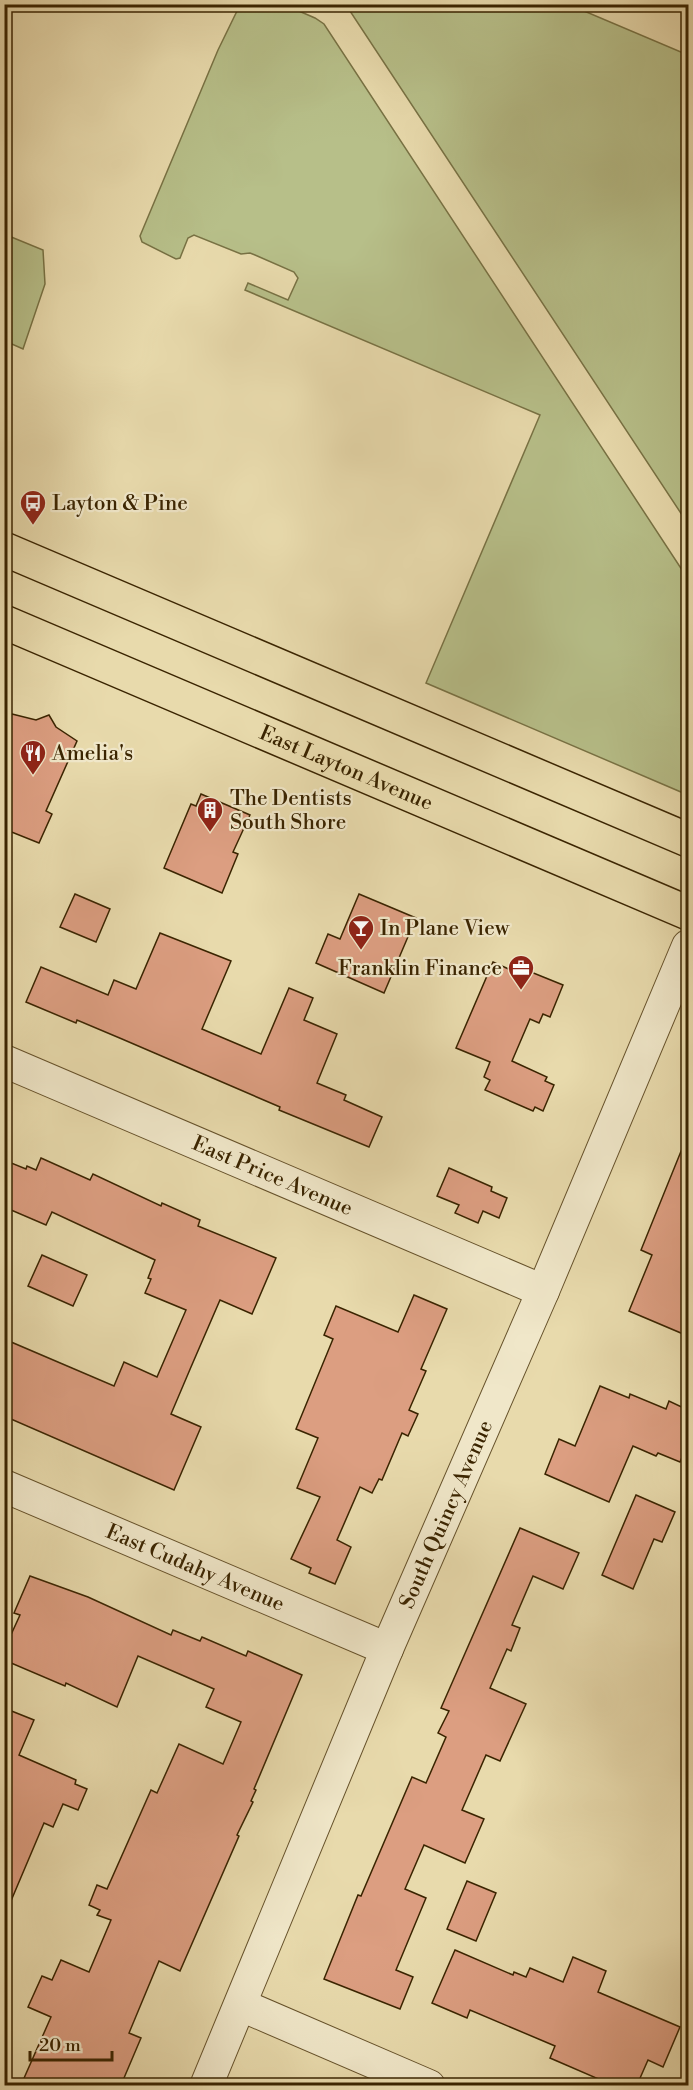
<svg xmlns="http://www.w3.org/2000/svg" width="693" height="2090" viewBox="0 0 693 2090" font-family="'Libre Bodoni',serif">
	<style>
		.green { fill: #b7bf89; stroke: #787244; stroke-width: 1.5 }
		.building { fill: #dc9e81; stroke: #3a2400; stroke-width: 1.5 }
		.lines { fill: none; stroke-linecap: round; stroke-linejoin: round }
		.minor-casing { stroke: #66522b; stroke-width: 34 }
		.major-casing { stroke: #3a2400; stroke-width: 36 }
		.minor { stroke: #f0e7c9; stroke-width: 32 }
		.major { stroke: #e8daac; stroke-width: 33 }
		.labels { text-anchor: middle; stroke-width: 4.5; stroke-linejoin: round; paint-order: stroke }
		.poi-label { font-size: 21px; fill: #3a2400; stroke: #f0e7c9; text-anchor: start }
		.street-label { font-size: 21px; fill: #3a2400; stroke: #f0e7c9 }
	</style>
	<rect width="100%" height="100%" fill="#e8daac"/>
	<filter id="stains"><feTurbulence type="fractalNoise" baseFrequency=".00333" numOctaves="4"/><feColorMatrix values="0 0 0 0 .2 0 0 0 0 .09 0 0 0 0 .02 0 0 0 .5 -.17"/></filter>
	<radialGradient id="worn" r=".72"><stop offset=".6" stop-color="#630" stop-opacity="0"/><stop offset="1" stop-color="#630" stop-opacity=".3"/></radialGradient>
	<!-- green -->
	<g class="green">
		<polygon points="249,5 285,5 315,18 324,24 688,579 688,795 426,683 540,415 245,290 248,283 288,300 298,278 294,272 255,255 250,253 241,254 194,235 188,238 180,258 176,259 142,242 140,236 218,50 239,7 245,9"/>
		<polygon points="346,5 570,5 688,55 688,524"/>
		<polygon points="4,234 43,250 45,284 23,349 5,341"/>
	</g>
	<!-- building -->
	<g class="building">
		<polygon points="12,714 36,720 49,715 56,727 77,741 46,811 52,814 39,843 4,829 4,731"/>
		<polygon points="201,794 250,815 233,852 238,854 222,893 164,868 191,804 196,806"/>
		<polygon points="75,894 110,909 96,942 60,927"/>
		<polygon points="359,894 416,918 384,993 316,963 328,934 340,939"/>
		<polygon points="160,933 231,961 202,1029 261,1054 289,988 313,998 304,1020 337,1034 317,1083 346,1095 344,1100 382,1117 369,1147 279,1110 280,1107 122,1039 77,1020 76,1023 26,1002 41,967 108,995 114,980 136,989"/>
		<polygon points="493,962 529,978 531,972 563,985 550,1017 543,1014 539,1023 530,1019 512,1061 547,1077 545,1081 554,1085 543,1111 535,1107 533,1111 485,1090 490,1080 484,1077 490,1062 456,1048"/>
		<polygon points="688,1134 688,1336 629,1311 652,1255 641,1250"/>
		<polygon points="41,1158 90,1180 93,1174 161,1206 162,1203 200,1220 198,1226 276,1258 252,1314 220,1300 191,1367 171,1414 201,1427 174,1490 4,1416 4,1339 114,1386 124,1362 157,1377 186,1310 145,1293 151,1279 148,1278 155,1260 52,1212 46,1225 4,1207 4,1160 26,1169 27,1166 36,1170"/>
		<polygon points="449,1168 492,1187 491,1191 507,1198 499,1218 483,1211 478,1223 455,1213 459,1205 437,1196"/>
		<polygon points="42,1255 87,1275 73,1306 28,1286"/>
		<polygon points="414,1295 447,1309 421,1369 426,1371 409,1410 418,1414 408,1436 402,1433 382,1480 379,1479 372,1493 360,1487 337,1540 351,1547 335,1584 309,1573 311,1568 291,1559 320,1497 297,1488 318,1438 296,1429 333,1339 324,1335 336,1306 398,1332"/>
		<polygon points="600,1386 629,1398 630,1394 666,1409 669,1401 688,1410 688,1443 680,1462 658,1453 656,1456 633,1446 609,1502 545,1474 559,1439 575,1446"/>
		<polygon points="636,1495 675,1512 662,1542 654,1539 633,1589 602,1575"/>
		<polygon points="520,1528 579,1553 563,1589 533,1576 512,1625 520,1628 511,1651 507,1649 490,1688 526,1704 500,1761 486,1755 462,1810 484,1819 465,1863 424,1845 405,1889 426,1898 396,1970 413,1977 400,2009 324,1979 358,1895 361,1896 412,1777 426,1783 446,1737 438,1733 449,1711 441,1708"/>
		<polygon points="30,1576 88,1597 171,1635 173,1630 200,1641 202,1637 246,1656 248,1651 302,1675 254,1789 256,1790 251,1801 253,1802 237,1835 239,1836 180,1971 159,1961 129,2033 141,2038 121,2085 21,2085 51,2017 28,2007 42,1976 52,1980 61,1960 89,1972 111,1920 97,1915 100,1910 89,1905 97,1885 107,1889 151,1790 157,1793 179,1744 223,1764 241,1722 206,1707 214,1689 138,1656 117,1707 66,1683 65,1686 4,1660 4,1650 20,1615 14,1613"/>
		<polygon points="4,1708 34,1720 19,1755 76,1780 75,1784 87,1789 78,1810 63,1804 53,1827 44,1823 5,1915"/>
		<polygon points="467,1881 496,1893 476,1941 447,1929"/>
		<polygon points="455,1950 513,1975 514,1972 526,1977 530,1968 563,1982 573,1957 606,1971 598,1992 680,2027 663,2067 648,2060 637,2085 598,2085 601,2080 550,2058 555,2046 470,2010 467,2018 432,2003"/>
	</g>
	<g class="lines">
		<!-- minor casing -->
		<g class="minor-casing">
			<g id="minor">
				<path id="s1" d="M4,1061L543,1291"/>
				<path id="s2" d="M4,1486L387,1649"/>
				<polyline points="241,2005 429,2086"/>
				<path id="s3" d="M206,2086L387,1649L543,1291L688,946"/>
			</g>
		</g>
		<!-- major casing -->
		<g class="major-casing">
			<g id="major">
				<polyline points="4,549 688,840"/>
				<path id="s4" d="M4,622L688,913"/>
			</g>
		</g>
		<!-- minor -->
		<use href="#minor" class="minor"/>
		<!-- major -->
		<use href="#major" class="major"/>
	</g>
	<!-- icons -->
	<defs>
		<g id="bus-pin" transform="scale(1.35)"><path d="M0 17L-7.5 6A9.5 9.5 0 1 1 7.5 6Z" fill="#8f2418" stroke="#f0e7c9"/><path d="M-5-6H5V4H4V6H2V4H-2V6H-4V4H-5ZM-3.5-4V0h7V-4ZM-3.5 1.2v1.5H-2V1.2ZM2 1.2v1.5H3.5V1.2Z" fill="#fff"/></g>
		<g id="restaurant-pin" transform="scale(1.35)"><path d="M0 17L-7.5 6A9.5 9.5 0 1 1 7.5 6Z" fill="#8f2418" stroke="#f0e7c9"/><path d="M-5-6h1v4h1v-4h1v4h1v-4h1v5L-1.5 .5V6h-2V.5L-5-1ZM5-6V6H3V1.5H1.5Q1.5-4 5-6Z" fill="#fff"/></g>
		<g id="building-pin" transform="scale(1.35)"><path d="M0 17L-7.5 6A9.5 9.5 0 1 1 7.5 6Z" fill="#8f2418" stroke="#f0e7c9"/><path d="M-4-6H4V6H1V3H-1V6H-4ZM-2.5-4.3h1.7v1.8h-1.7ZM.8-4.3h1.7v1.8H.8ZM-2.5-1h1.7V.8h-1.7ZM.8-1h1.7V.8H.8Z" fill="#fff"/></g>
		<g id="bar-pin" transform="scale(1.35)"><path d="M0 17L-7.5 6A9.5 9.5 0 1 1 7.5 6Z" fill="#8f2418" stroke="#f0e7c9"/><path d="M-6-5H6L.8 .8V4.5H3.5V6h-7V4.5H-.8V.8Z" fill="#fff"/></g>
		<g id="office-pin" transform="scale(1.35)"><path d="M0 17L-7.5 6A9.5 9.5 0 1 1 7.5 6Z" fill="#8f2418" stroke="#f0e7c9"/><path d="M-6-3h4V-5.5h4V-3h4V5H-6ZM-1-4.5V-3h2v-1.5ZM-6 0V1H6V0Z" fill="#fff"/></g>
	</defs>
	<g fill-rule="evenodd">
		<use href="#bus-pin" x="33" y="503"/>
		<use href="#restaurant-pin" x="33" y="753"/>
		<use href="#building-pin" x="210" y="810"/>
		<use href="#bar-pin" x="361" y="928"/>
		<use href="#office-pin" x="521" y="968"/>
	</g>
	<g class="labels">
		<!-- poi labels -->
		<g class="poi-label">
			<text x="52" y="510">Layton &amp; Pine</text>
			<text x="52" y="760">Amelia's</text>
			<text x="230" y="805">The Dentists<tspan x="230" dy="24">South Shore</tspan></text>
			<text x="380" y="935">In Plane View</text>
			<text x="502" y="975" text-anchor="end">Franklin Finance</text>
		</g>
		<!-- street labels -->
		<g class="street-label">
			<text dy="7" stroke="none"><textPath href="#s4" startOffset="372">East Layton Avenue</textPath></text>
			<text dy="7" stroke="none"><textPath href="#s1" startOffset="292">East Price Avenue</textPath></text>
			<text dy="7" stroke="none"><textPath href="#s3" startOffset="620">South Quincy Avenue</textPath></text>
			<text dy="7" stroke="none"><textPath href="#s2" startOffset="208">East Cudahy Avenue</textPath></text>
		</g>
	</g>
	<!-- margin -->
	<rect width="693" height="2090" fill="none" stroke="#e8daac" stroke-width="24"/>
	<rect x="6" y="6" width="681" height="2078" fill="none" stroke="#3a2400" stroke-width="3"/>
	<rect x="12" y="12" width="669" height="2066" fill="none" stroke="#3a2400" stroke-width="1.5"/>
	<!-- scale -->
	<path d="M30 2051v9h82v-9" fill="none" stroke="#3a2400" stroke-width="3"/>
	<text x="39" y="2051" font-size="18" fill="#3a2400" stroke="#f0e7c9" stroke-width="4.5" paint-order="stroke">20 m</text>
	<rect width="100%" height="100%" filter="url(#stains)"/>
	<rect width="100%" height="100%" fill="url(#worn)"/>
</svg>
